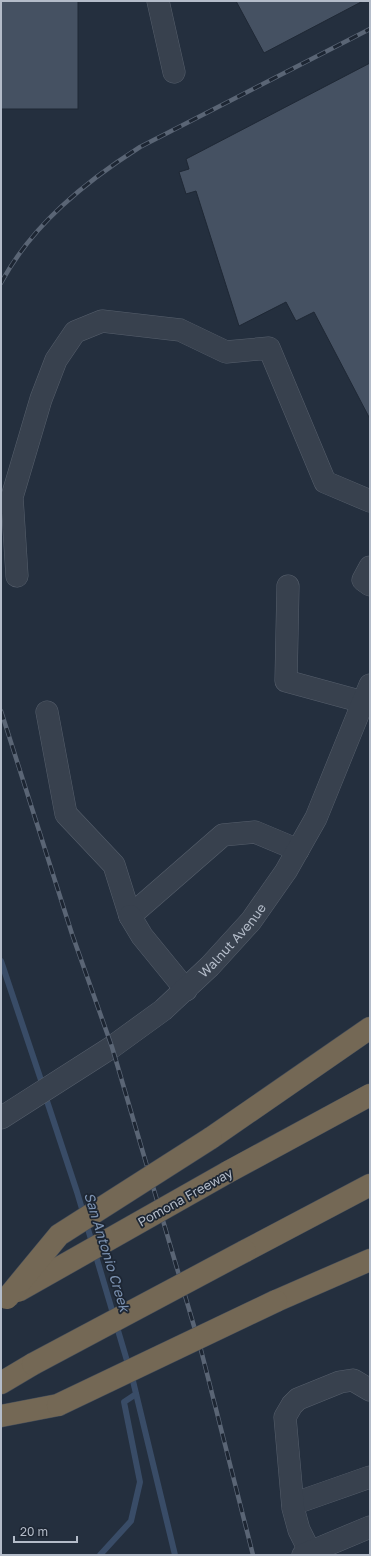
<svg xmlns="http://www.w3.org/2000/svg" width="371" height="1556" viewBox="0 0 371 1556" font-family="'Golos Text',sans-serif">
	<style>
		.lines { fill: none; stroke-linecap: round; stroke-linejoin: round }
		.stream { stroke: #394c67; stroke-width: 6 }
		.building { fill: #455162; stroke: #1f2835 }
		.minor-casing { stroke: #565f6c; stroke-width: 23 }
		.highway-casing { stroke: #434c59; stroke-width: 23 }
		.minor { stroke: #38414e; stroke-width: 22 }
		.highway { stroke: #746855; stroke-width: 22 }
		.rail-casing { stroke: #5a6575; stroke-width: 4.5 }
		.rail { stroke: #1d2633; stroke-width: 3; stroke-dasharray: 9; stroke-linecap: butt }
		.highway-bridge-casing { stroke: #434c59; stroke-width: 23; stroke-linecap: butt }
		.highway-bridge { stroke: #746855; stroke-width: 22 }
		.labels { text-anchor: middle; stroke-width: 3.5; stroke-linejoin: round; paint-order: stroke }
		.street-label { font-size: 13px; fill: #b4bcc9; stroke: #1d2633 }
		.water-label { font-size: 14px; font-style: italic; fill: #7c92b1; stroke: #1d2633 }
	</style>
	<rect width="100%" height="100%" fill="#242f3e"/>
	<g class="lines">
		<!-- stream -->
		<g class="stream">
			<polyline points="1,961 43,1086"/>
			<polyline points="45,1095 77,1192 133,1381 175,1555"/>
			<polyline points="100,1555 131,1521 140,1482 124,1402 136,1394"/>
		</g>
	</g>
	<!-- building -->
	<g class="building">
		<rect x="1" y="1" width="77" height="108"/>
		<polygon points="236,1 363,1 264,53"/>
		<polygon points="370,63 370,419 314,312 296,321 286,302 239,326 196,191 186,194 179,172 189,169 186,159"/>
	</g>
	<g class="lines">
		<!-- minor casing -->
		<g class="minor-casing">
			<g id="minor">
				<polyline points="158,1 174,72"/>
				<polyline points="370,567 363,580 370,585"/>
				<polyline points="17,576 12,497 41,399 56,360 75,332 102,321 180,330 226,352 269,348 325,482 370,501"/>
				<polyline points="288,586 286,681 363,702"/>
				<polyline points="47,712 66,814 114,865 130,916 223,835 255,832 298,850"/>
				<polyline points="130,916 142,936 186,990"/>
				<path id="s1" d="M1,1118L112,1047L163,1010L210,966L251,921L286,871L316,818L370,685"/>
				<polyline points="293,1504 370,1477"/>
				<polyline points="310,1552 299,1530 293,1508 285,1417 292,1405 298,1399 340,1382 353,1380 370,1390"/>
				<polyline points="303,1555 370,1527"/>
			</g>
		</g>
		<!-- highway casing -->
		<g class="highway-casing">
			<g id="highway">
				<polyline points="211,1138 370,1028"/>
				<polyline points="228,1172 370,1095"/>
				<polyline points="245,1251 370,1185"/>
				<polyline points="276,1301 370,1260"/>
				<polyline points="1,1383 33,1364"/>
				<polyline points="1,1416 58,1405"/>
			</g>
		</g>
		<!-- minor -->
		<use href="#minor" class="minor"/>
		<!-- highway -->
		<use href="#highway" class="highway"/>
		<!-- rail casing -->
		<g class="rail-casing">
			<g id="rail">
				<path d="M1,283C32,225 85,182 140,147L370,29"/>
				<polyline points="1,711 72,934 112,1047 201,1350 253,1555"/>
			</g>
		</g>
		<!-- rail -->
		<use href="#rail" class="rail"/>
		<!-- highway-bridge casing -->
		<g class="highway-bridge-casing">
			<g id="highway-bridge">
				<polyline points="18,1291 228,1172"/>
				<polyline points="7,1298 59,1235 211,1138"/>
				<polyline points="33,1364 245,1251"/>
				<polyline points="58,1405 276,1301"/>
			</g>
		</g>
		<!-- highway-bridge -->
		<use href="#highway-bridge" class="highway-bridge"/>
	</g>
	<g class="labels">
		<!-- street labels -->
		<g class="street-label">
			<text dy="5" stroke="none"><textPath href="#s1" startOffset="293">Walnut Avenue</textPath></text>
			<text transform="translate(185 1197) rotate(-29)" y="5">Pomona Freeway</text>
		</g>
		<!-- water labels -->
		<g class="water-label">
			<text transform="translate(107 1252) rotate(73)" y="5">San Antonio Creek</text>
		</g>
	</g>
	<!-- border -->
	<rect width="371" height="1556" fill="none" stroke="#b4bcc9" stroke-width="4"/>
	<!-- scale -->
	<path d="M14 1536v6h63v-6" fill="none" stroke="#b4bcc9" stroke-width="2"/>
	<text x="20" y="1536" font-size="12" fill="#b4bcc9" stroke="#1d2633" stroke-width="3" paint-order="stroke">20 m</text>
</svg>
